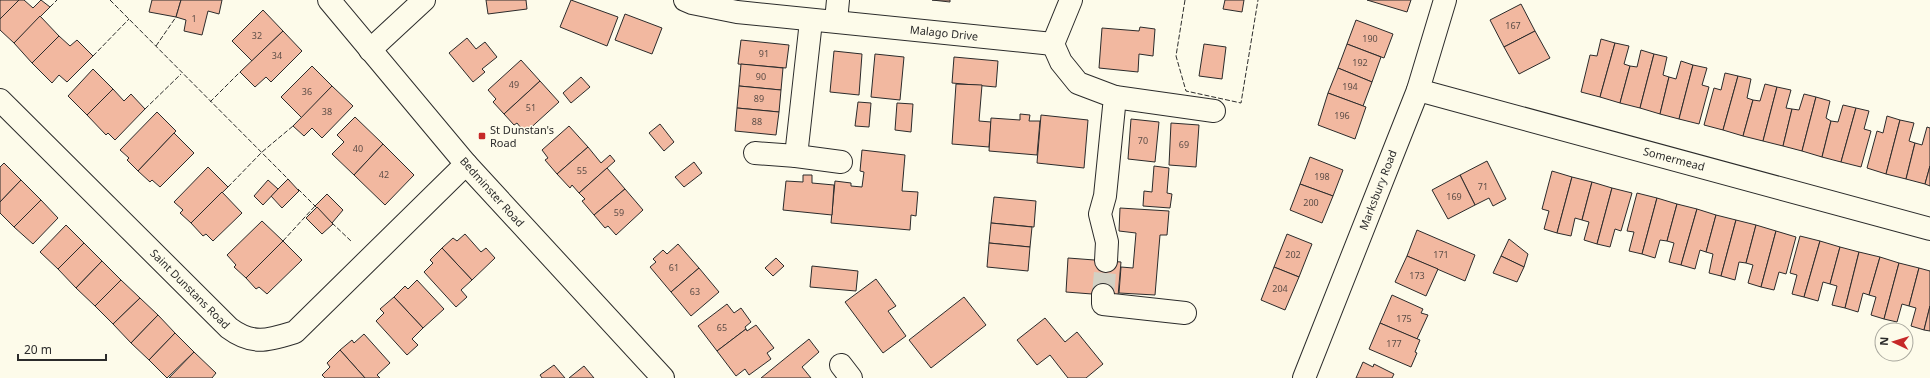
<svg xmlns="http://www.w3.org/2000/svg" width="1930" height="378" viewBox="0 0 1930 378" font-family="'Noto Sans',sans-serif">
	<style>
		.building { fill: #f2b8a0; stroke: #2b2b2b }
		.lines { fill: none; stroke-linecap: round; stroke-linejoin: round }
		.minor-tunnel { stroke: #d3d1c4; stroke-width: 22; stroke-dasharray: 22 11; stroke-linecap: butt }
		.minor-casing { stroke: #2b2b2b; stroke-width: 24 }
		.major-casing { stroke: #2b2b2b; stroke-width: 24 }
		.minor { stroke: #fdfbea; stroke-width: 22 }
		.major { stroke: #fdfbea; stroke-width: 22 }
		.fence { stroke: #2b2b2b; stroke-width: 1; stroke-dasharray: 5 2; stroke-linecap: butt }
		.poi-dot { fill: #c62828; stroke: #fdfbea; stroke-width: 1.5 }
		.labels { text-anchor: middle; stroke-width: 3; stroke-linejoin: round; paint-order: stroke }
		.number-label { font-size: 9px; fill: #5d4e48 }
		.street-label { font-size: 11px; fill: #2b2b2b; stroke: #fdfbea }
		.poi-label { font-size: 11px; fill: #2b2b2b; stroke: #fdfbea; text-anchor: start }
	</style>
	<rect width="100%" height="100%" fill="#fdfbea"/>
	<!-- building -->
	<g class="building">
		<polygon points="0,0 19,0 0,19"/>
		<polygon points="19,0 24,0 33,8 41,0 50,7 14,43 0,30 0,19"/>
		<polygon points="152,0 181,0 176,17 149,12"/>
		<polygon points="181,0 222,0 219,14 208,11 202,35 184,31 186,20 176,17"/>
		<polygon points="486,0 526,0 527,9 488,14"/>
		<polygon points="571,0 618,17 607,46 560,27"/>
		<polygon points="932,0 950,0 950,2"/>
		<polygon points="1225,0 1244,0 1242,12 1223,9"/>
		<polygon points="1367,0 1411,0 1407,12"/>
		<polygon points="1521,4 1535,31 1504,47 1490,20"/>
		<polygon points="263,10 283,31 252,61 232,41"/>
		<polygon points="625,14 662,28 652,54 615,40"/>
		<polygon points="40,16 59,36 32,63 14,43"/>
		<polygon points="1356,20 1393,34 1384,58 1347,44"/>
		<polygon points="1140,27 1155,29 1153,56 1139,54 1138,72 1099,68 1102,28 1139,31"/>
		<polygon points="283,31 302,51 271,82 266,77 255,87 240,72"/>
		<polygon points="1535,31 1550,58 1519,74 1504,47"/>
		<polygon points="59,36 70,46 77,40 93,56 67,82 59,75 52,83 32,63"/>
		<polygon points="467,38 476,49 485,42 497,57 482,69 485,72 473,82 449,53"/>
		<polygon points="1601,39 1615,43 1600,97 1581,92 1590,55 1597,56"/>
		<polygon points="741,40 789,45 786,68 738,64"/>
		<polygon points="1615,43 1629,46 1624,64 1630,66 1620,103 1600,97"/>
		<polygon points="1204,44 1226,47 1222,79 1199,76"/>
		<polygon points="1347,44 1381,57 1372,82 1338,68"/>
		<polygon points="1641,50 1654,54 1640,108 1620,103 1630,66 1637,67"/>
		<polygon points="834,51 862,54 859,95 830,92"/>
		<polygon points="875,54 904,57 900,100 871,97"/>
		<polygon points="1654,54 1667,57 1663,75 1669,77 1660,114 1640,108"/>
		<polygon points="954,57 998,61 996,87 952,83"/>
		<polygon points="521,60 540,81 504,114 493,102 496,99 488,90"/>
		<polygon points="1681,61 1693,65 1679,119 1660,114 1669,77 1676,79"/>
		<polygon points="741,64 783,68 781,90 739,86"/>
		<polygon points="1693,65 1707,68 1702,85 1709,87 1699,124 1679,119"/>
		<polygon points="312,66 332,86 302,118 281,97"/>
		<polygon points="1338,68 1372,82 1363,106 1328,93"/>
		<polygon points="93,69 113,89 87,115 68,96"/>
		<polygon points="1725,73 1738,76 1723,130 1704,125 1714,88 1721,90"/>
		<polygon points="1738,76 1751,79 1747,98 1753,100 1743,136 1723,130"/>
		<polygon points="581,77 590,87 571,103 563,93"/>
		<polygon points="540,81 559,102 525,133 517,123 514,125 504,114"/>
		<polygon points="956,84 982,85 979,121 991,122 989,147 952,144"/>
		<polygon points="1765,84 1777,87 1763,141 1743,136 1753,100 1760,101"/>
		<polygon points="332,86 353,106 322,138 312,128 304,136 293,126"/>
		<polygon points="739,86 781,90 779,112 737,108"/>
		<polygon points="1777,87 1791,90 1786,108 1792,109 1783,146 1763,141"/>
		<polygon points="113,89 124,101 131,94 145,109 115,140 108,133 106,135 87,115"/>
		<polygon points="1328,93 1366,107 1355,139 1318,125"/>
		<polygon points="1804,94 1816,97 1802,151 1783,146 1792,109 1799,110"/>
		<polygon points="1816,97 1830,101 1826,118 1831,121 1822,157 1802,151"/>
		<polygon points="858,102 871,103 869,127 855,126"/>
		<polygon points="897,103 913,104 911,132 895,130"/>
		<polygon points="1843,105 1856,108 1841,162 1822,157 1831,121 1838,122"/>
		<polygon points="737,108 779,112 776,135 735,131"/>
		<polygon points="1856,108 1869,111 1864,129 1871,131 1861,167 1841,162"/>
		<polygon points="157,112 176,131 138,171 127,160 129,158 120,150"/>
		<polygon points="1020,114 1030,115 1029,121 1040,121 1037,155 989,151 991,118 1020,120"/>
		<polygon points="1041,115 1088,120 1084,168 1037,163"/>
		<polygon points="1887,116 1900,120 1886,174 1867,168 1877,131 1883,133"/>
		<polygon points="355,117 383,144 354,175 332,154 344,142 337,135"/>
		<polygon points="1131,119 1159,122 1155,162 1128,159"/>
		<polygon points="1900,120 1914,123 1909,141 1915,143 1906,179 1886,174"/>
		<polygon points="1171,123 1199,125 1196,167 1169,165"/>
		<polygon points="660,124 674,142 664,151 649,133"/>
		<polygon points="569,126 588,147 557,174 545,160 548,158 542,150"/>
		<polygon points="1927,127 1930,128 1930,166 1925,184 1906,179 1915,143 1922,145"/>
		<polygon points="174,133 194,153 160,187 152,180 150,182 138,171"/>
		<polygon points="383,144 414,175 385,205 354,175"/>
		<polygon points="588,147 601,163 610,155 615,161 579,193 572,185 570,188 557,174"/>
		<polygon points="862,150 905,155 902,191 918,192 916,216 911,215 910,230 831,223 835,181 851,183 851,186 862,187 864,172 860,171"/>
		<polygon points="1310,157 1343,170 1333,196 1300,184"/>
		<polygon points="1487,161 1506,199 1493,206 1489,198 1475,205 1460,175"/>
		<polygon points="694,162 702,173 684,187 675,177"/>
		<polygon points="4,163 21,180 0,202 0,167"/>
		<polygon points="1154,166 1169,168 1167,193 1172,194 1170,208 1143,206 1144,191 1152,192"/>
		<polygon points="1930,166 1930,186 1925,184"/>
		<polygon points="208,167 228,187 191,223 180,213 183,210 174,202"/>
		<polygon points="607,168 625,189 594,215 582,201 585,199 579,193"/>
		<polygon points="1552,171 1572,177 1557,233 1544,229 1549,211 1542,209"/>
		<polygon points="803,175 812,175 812,183 834,185 832,215 783,210 786,181 803,182"/>
		<polygon points="1460,175 1475,205 1448,219 1432,190"/>
		<polygon points="1572,177 1592,182 1582,220 1575,218 1571,236 1557,233"/>
		<polygon points="288,179 299,191 282,208 271,196"/>
		<polygon points="21,180 41,200 14,227 0,213 0,202"/>
		<polygon points="268,180 278,189 263,205 254,196"/>
		<polygon points="1592,182 1612,188 1597,244 1584,240 1589,222 1582,220"/>
		<polygon points="1300,184 1333,196 1322,223 1290,210"/>
		<polygon points="1612,188 1632,193 1621,231 1615,229 1610,247 1597,244"/>
		<polygon points="625,189 643,210 616,235 608,226 605,228 594,215"/>
		<polygon points="222,192 242,213 213,241 206,234 203,236 191,223"/>
		<polygon points="1637,193 1657,198 1642,254 1629,251 1634,232 1627,231"/>
		<polygon points="327,194 343,210 332,223 315,206"/>
		<polygon points="994,197 1036,201 1034,227 991,223"/>
		<polygon points="1657,198 1677,204 1667,241 1660,240 1655,258 1642,254"/>
		<polygon points="41,200 58,218 33,244 14,227"/>
		<polygon points="1677,204 1697,209 1681,265 1669,262 1674,243 1667,241"/>
		<polygon points="317,207 333,224 322,234 306,218"/>
		<polygon points="1120,208 1169,211 1167,235 1160,235 1155,295 1119,293 1121,267 1133,268 1136,233 1119,231"/>
		<polygon points="1697,209 1716,215 1706,252 1700,250 1695,269 1681,265"/>
		<polygon points="1716,215 1736,220 1721,276 1709,273 1713,254 1706,252"/>
		<polygon points="1736,220 1756,225 1746,263 1739,262 1735,280 1721,276"/>
		<polygon points="262,221 283,241 246,278 234,267 236,265 227,255"/>
		<polygon points="991,223 1032,227 1030,247 989,243"/>
		<polygon points="66,225 84,243 58,269 40,252"/>
		<polygon points="1756,225 1776,231 1761,287 1748,283 1753,265 1746,263"/>
		<polygon points="1417,230 1475,255 1465,281 1407,256"/>
		<polygon points="1776,231 1796,237 1786,274 1779,272 1774,290 1761,287"/>
		<polygon points="465,234 481,252 486,248 495,258 472,280 442,248 453,238 457,241"/>
		<polygon points="1287,234 1312,244 1299,277 1274,267"/>
		<polygon points="1800,236 1820,241 1804,297 1792,294 1797,275 1790,273"/>
		<polygon points="1509,239 1528,254 1524,267 1501,256"/>
		<polygon points="283,241 302,260 267,294 259,287 256,289 246,278"/>
		<polygon points="1820,241 1840,247 1830,284 1823,282 1818,301 1804,297"/>
		<polygon points="84,243 102,261 76,288 58,269"/>
		<polygon points="989,243 1030,247 1028,271 987,267"/>
		<polygon points="678,244 699,268 671,292 650,267 656,262 653,259 663,250 667,254"/>
		<polygon points="1840,247 1859,252 1845,308 1832,305 1837,286 1830,284"/>
		<polygon points="442,248 472,280 461,290 467,297 456,307 424,272 433,263 430,260"/>
		<polygon points="1859,252 1880,257 1869,295 1863,293 1858,312 1845,308"/>
		<polygon points="1407,256 1438,269 1426,296 1395,282"/>
		<polygon points="1501,256 1524,267 1517,282 1493,273"/>
		<polygon points="1880,257 1899,263 1884,319 1871,315 1876,297 1869,295"/>
		<polygon points="776,258 784,266 773,276 765,268"/>
		<polygon points="1068,258 1121,262 1118,296 1066,292"/>
		<polygon points="102,261 121,280 95,306 76,288"/>
		<polygon points="1899,263 1919,268 1909,306 1902,304 1897,322 1884,319"/>
		<polygon points="812,266 858,271 856,291 810,287"/>
		<polygon points="1274,267 1299,277 1285,310 1261,300"/>
		<polygon points="699,268 719,292 691,316 671,292"/>
		<polygon points="1919,268 1930,271 1930,306 1924,330 1911,326 1916,308 1909,306"/>
		<polygon points="876,279 896,306 888,311 906,336 883,353 845,302"/>
		<polygon points="121,280 140,298 113,324 95,306"/>
		<polygon points="417,280 444,309 423,328 394,297 405,286 408,289"/>
		<polygon points="1392,295 1423,309 1421,313 1428,315 1417,339 1380,323"/>
		<polygon points="394,297 423,328 412,339 418,345 407,355 376,321 384,313 380,309"/>
		<polygon points="964,297 986,325 931,368 909,340"/>
		<polygon points="140,298 158,315 131,343 113,324"/>
		<polygon points="727,304 734,313 741,308 751,322 745,327 746,329 717,351 698,326"/>
		<polygon points="1930,306 1930,331 1924,330"/>
		<polygon points="158,315 175,333 149,360 131,343"/>
		<polygon points="1045,318 1065,342 1077,332 1103,364 1086,378 1068,378 1050,355 1037,365 1017,340"/>
		<polygon points="1380,323 1420,340 1415,352 1417,353 1411,367 1369,349"/>
		<polygon points="756,325 774,348 767,353 771,359 749,375 745,369 736,376 717,351 746,329 747,331"/>
		<polygon points="175,333 194,352 167,378 149,360"/>
		<polygon points="364,334 390,363 377,375 380,378 365,378 340,350 352,340 354,343"/>
		<polygon points="809,339 819,352 802,367 811,378 761,378"/>
		<polygon points="340,350 365,378 325,378 322,375 330,367 327,363"/>
		<polygon points="194,352 216,373 212,378 169,378"/>
		<polygon points="1363,362 1373,367 1374,364 1394,374 1392,378 1356,378"/>
		<polygon points="554,365 565,378 542,378 540,375"/>
		<polygon points="584,366 594,378 569,378"/>
	</g>
	<g class="lines">
		<!-- minor-tunnel -->
		<polyline class="minor-tunnel" points="1103,295 1106,261"/>
		<!-- minor casing -->
		<g class="minor-casing">
			<g id="minor">
				<polyline points="685,0 692,3 737,12 1053,44"/>
				<polyline points="1071,0 1053,44 1061,62 1078,83 1115,97 1105,196 1100,214 1107,242 1106,261"/>
				<polyline points="836,21 838,0"/>
				<polyline points="370,50 424,0"/>
				<polyline points="1418,90 1930,229"/>
				<polyline points="1115,97 1214,111"/>
				<path d="M0,100L229,328C253,346 269,340 295,332L466,164"/>
				<polyline points="755,153 796,156 811,21"/>
				<polyline points="796,156 841,162"/>
				<polyline points="1103,295 1103,304 1185,313"/>
				<polyline points="841,365 851,378"/>
				<polyline points="1304,378 1418,90 1445,0"/>
			</g>
		</g>
		<!-- major casing -->
		<g class="major-casing">
			<polyline id="major" points="329,0 466,164 663,378"/>
		</g>
		<!-- minor -->
		<use href="#minor" class="minor"/>
		<!-- major -->
		<use href="#major" class="major"/>
		<!-- fence -->
		<g class="fence">
			<polyline points="110,0 290,181"/>
			<polyline points="1185,0 1176,56 1186,91 1241,103 1258,0"/>
			<polyline points="50,7 57,0"/>
			<polyline points="156,46 176,17"/>
			<polyline points="93,56 129,19"/>
			<polyline points="210,102 240,72"/>
			<polyline points="145,109 181,74"/>
			<polyline points="228,187 262,152 293,126"/>
			<polyline points="298,189 317,208"/>
			<polyline points="332,223 351,241"/>
			<polyline points="283,241 315,206"/>
		</g>
	</g>
	<!-- markers -->
	<rect class="poi-dot" x="478" y="132" width="8" height="8" rx="2"/>
	<g class="labels">
		<!-- number labels -->
		<g class="number-label">
			<text x="194" y="22">1</text>
			<text x="1513" y="29">167</text>
			<text x="257" y="39">32</text>
			<text x="1370" y="42">190</text>
			<text x="764" y="57">91</text>
			<text x="277" y="59">34</text>
			<text x="1360" y="66">192</text>
			<text x="761" y="80">90</text>
			<text x="514" y="88">49</text>
			<text x="1350" y="90">194</text>
			<text x="307" y="95">36</text>
			<text x="759" y="102">89</text>
			<text x="531" y="111">51</text>
			<text x="327" y="115">38</text>
			<text x="1342" y="119">196</text>
			<text x="757" y="125">88</text>
			<text x="1143" y="144">70</text>
			<text x="1184" y="148">69</text>
			<text x="358" y="152">40</text>
			<text x="582" y="174">55</text>
			<text x="384" y="178">42</text>
			<text x="1322" y="180">198</text>
			<text x="1483" y="190">71</text>
			<text x="1454" y="200">169</text>
			<text x="1311" y="206">200</text>
			<text x="619" y="216">59</text>
			<text x="1293" y="258">202</text>
			<text x="1441" y="258">171</text>
			<text x="674" y="271">61</text>
			<text x="1417" y="279">173</text>
			<text x="1280" y="292">204</text>
			<text x="695" y="295">63</text>
			<text x="1404" y="322">175</text>
			<text x="722" y="331">65</text>
			<text x="1394" y="347">177</text>
		</g>
		<!-- street labels -->
		<g class="street-label">
			<text transform="translate(944 33) rotate(6)" y="4">Malago Drive</text>
			<text transform="translate(1674 159) rotate(15)" y="4">Somermead</text>
			<text transform="translate(1378 190) rotate(-69)" y="4">Marksbury Road</text>
			<text transform="translate(492 192) rotate(48)" y="4">Bedminster Road</text>
			<text transform="translate(190 289) rotate(45)" y="4">Saint Dunstans Road</text>
		</g>
		<!-- poi labels -->
		<g class="poi-label">
			<text x="490" y="134">St Dunstan's<tspan x="490" dy="13">Road</tspan></text>
		</g>
	</g>
	<!-- north arrow -->
	<g transform="translate(1894 342) rotate(274)"><circle r="19" fill="#fdfbea" stroke="#a9a89e"/>
	<path d="M0-3L7 15L0 10L-7 15Z" fill="#c62828"/>
	<text y="-6" font-size="11" font-weight="bold" text-anchor="middle" fill="#2b2b2b">N</text>
	</g>
	<!-- scale -->
	<path d="M18 354v6h88v-6" fill="none" stroke="#2b2b2b" stroke-width="2"/>
	<text x="24" y="354" font-size="12" fill="#2b2b2b" stroke="#fdfbea" stroke-width="3" paint-order="stroke">20 m</text>
</svg>
